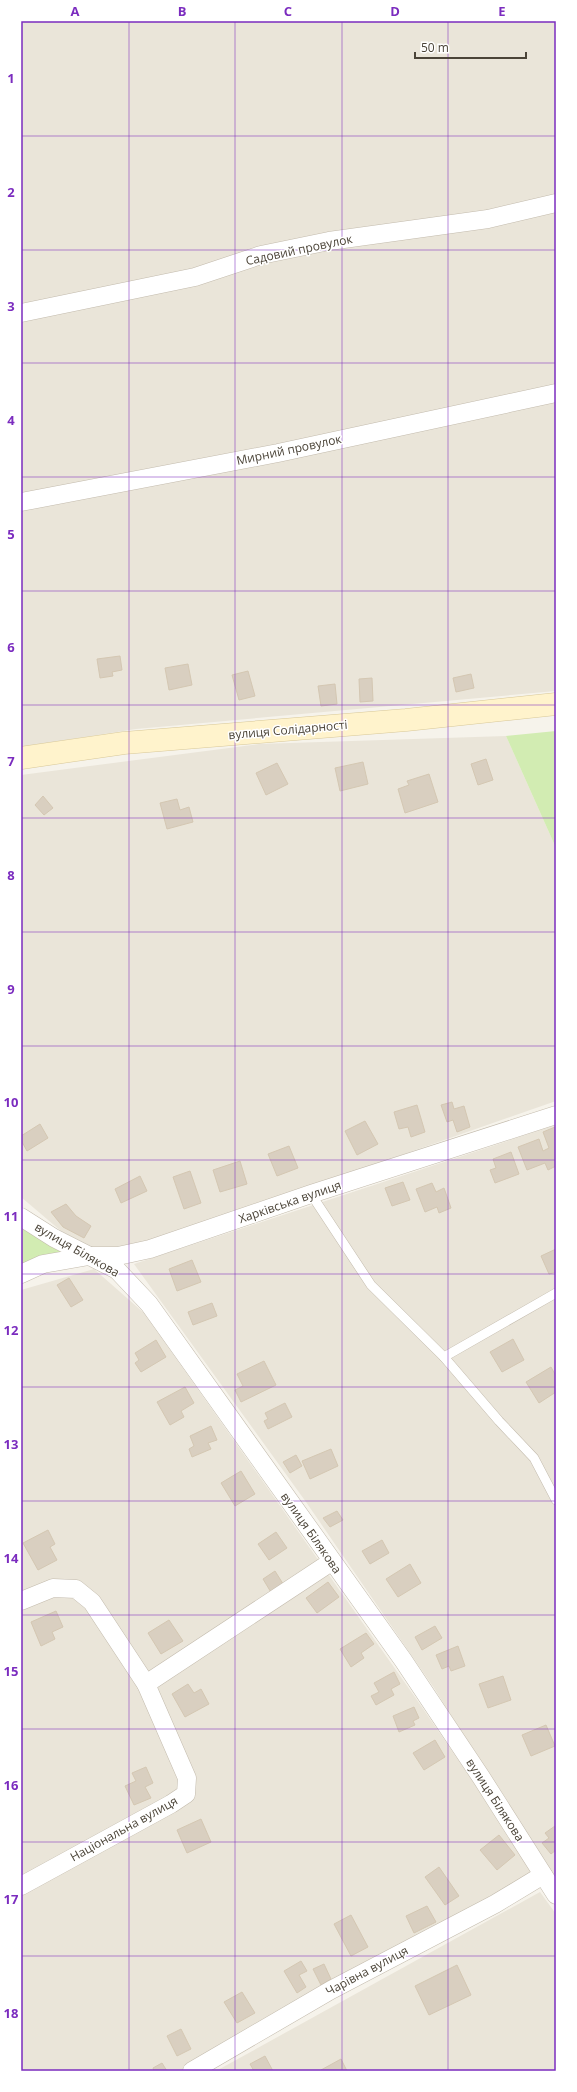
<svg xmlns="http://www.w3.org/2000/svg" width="577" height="2092" viewBox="0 0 577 2092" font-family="'Open Sans',sans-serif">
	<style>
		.residential { fill: #eae5d9 }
		.green { fill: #d2ecb2 }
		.building { fill: #d9cfc0; stroke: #d4c7b2 }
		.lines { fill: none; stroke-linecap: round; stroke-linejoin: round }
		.service-casing { stroke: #c3bbad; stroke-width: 10 }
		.minor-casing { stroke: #c3bbad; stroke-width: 19 }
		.secondary-casing { stroke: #d8c899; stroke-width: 23 }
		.service { stroke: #fff; stroke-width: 9 }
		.minor { stroke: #fff; stroke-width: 18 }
		.secondary { stroke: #fff3cc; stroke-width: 22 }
		.grid { fill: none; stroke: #7b2cbf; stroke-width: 1; stroke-opacity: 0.55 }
		.labels { text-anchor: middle; stroke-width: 3; stroke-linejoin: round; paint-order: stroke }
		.street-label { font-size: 12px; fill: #4b4438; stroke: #fff }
		.neatline { fill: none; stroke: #7b2cbf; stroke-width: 1.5 }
		.grid-label { font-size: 13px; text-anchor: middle; font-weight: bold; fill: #7b2cbf }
	</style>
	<rect width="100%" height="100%" fill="#f6f3eb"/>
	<!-- residential -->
	<g class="residential">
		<polygon points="21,21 556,21 556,691 136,729 21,747"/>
		<polygon points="506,736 556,848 556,1101 132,1249 92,1248 61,1231 21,1197 21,775 259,744"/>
		<polygon points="556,1125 556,1883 434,1688 306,1502 134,1264"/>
		<polygon points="94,1269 144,1313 415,1697 535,1872 195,2071 21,2071 21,1290"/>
		<polygon points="540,1892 556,1914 556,2071 216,2071"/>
	</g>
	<!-- green -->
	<g class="green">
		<polygon points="556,731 556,848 506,736"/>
		<polygon points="21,1226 71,1254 21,1268"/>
	</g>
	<!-- building -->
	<g class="building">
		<polygon points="120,656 122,670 112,672 113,676 100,678 97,659"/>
		<polygon points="188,664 192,685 169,690 165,668"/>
		<polygon points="248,671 255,696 239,700 232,675"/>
		<polygon points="471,674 474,688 456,692 453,678"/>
		<polygon points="372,678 373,701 360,702 359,679"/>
		<polygon points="335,684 337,704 321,706 318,686"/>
		<polygon points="486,759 493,780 478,785 471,764"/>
		<polygon points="363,762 368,784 340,791 335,768"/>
		<polygon points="277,763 288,784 266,795 256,773"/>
		<polygon points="429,774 438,802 405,813 398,789 409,785 407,781"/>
		<polygon points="43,796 53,808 44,815 35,805"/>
		<polygon points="177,799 180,810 189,807 193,822 167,829 160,803"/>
		<polygon points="452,1102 454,1109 464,1106 470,1127 457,1132 453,1120 447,1122 441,1105"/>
		<polygon points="417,1105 425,1132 411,1137 408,1127 399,1129 394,1112"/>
		<polygon points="365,1121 378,1144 357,1155 345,1131"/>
		<polygon points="40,1124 48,1138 27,1151 21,1140 21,1136"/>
		<polygon points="555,1127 556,1166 548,1170 545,1163 527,1170 518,1147 539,1139 543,1151 549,1148 543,1132"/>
		<polygon points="289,1146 298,1168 277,1176 268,1154"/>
		<polygon points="511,1152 519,1174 495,1183 490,1170 496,1168 493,1159"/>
		<polygon points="240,1161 247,1184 220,1192 213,1170"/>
		<polygon points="190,1171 201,1203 184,1209 173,1177"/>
		<polygon points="140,1176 147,1191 121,1203 115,1189"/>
		<polygon points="403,1182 410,1200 392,1206 385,1188"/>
		<polygon points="432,1183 436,1192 444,1188 451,1208 439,1213 437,1207 425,1212 416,1189"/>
		<polygon points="66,1204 76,1216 91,1226 84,1238 63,1227 51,1212"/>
		<polygon points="556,1249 556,1272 549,1274 541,1256"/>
		<polygon points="192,1260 201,1282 177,1291 169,1269"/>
		<polygon points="69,1278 83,1300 71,1307 57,1285"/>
		<polygon points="212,1303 217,1316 193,1325 188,1312"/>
		<polygon points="513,1339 524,1360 502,1372 490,1352"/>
		<polygon points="156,1340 166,1357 141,1372 135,1363 139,1360 135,1353"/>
		<polygon points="264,1361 276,1385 241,1402 235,1390 243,1386 237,1374"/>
		<polygon points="551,1367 556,1376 556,1392 539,1403 526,1382"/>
		<polygon points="185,1387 194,1403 181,1411 184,1417 170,1425 157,1402"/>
		<polygon points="285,1403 292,1417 268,1429 264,1421 268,1419 265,1413"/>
		<polygon points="211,1426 217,1440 208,1443 211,1449 192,1457 189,1449 194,1446 190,1436"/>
		<polygon points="331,1449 338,1466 310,1479 302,1461"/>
		<polygon points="296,1455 302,1466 290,1473 283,1462"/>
		<polygon points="241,1471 255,1494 235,1506 221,1483"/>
		<polygon points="337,1511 343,1520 330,1527 323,1518"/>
		<polygon points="48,1530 55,1544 50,1547 57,1560 38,1570 23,1543"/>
		<polygon points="276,1532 287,1548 269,1560 258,1544"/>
		<polygon points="382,1540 389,1553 370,1564 362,1551"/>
		<polygon points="410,1564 421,1583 398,1597 386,1579"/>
		<polygon points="275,1571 285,1587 272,1594 263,1579"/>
		<polygon points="328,1582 339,1597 317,1613 306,1598"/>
		<polygon points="56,1611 63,1627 52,1632 55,1639 41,1646 31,1622"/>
		<polygon points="169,1620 183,1641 161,1654 148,1633"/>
		<polygon points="435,1626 442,1638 422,1650 415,1637"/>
		<polygon points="366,1633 374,1644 361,1653 364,1658 351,1667 340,1649"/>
		<polygon points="458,1646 465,1666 451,1671 449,1666 442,1669 436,1655"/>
		<polygon points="394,1672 400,1684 391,1689 394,1695 376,1705 371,1696 379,1692 374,1683"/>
		<polygon points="503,1676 511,1700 488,1708 479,1684"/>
		<polygon points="188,1684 194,1693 201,1689 209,1704 185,1717 172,1694"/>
		<polygon points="414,1707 419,1718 413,1721 415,1725 399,1732 393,1716"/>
		<polygon points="546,1725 555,1746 531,1756 522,1735"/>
		<polygon points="435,1740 445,1757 424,1770 413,1753"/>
		<polygon points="146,1767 153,1783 145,1787 151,1798 134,1805 125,1786 136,1781 132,1773"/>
		<polygon points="201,1819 211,1842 187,1853 177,1830"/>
		<polygon points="555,1826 556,1850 551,1854 542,1843 549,1838 545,1833"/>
		<polygon points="499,1835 515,1855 497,1870 480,1850"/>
		<polygon points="439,1867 459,1896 445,1905 425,1877"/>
		<polygon points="427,1906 436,1922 414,1933 406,1916"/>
		<polygon points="351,1915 368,1947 351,1956 334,1924"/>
		<polygon points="301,1961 307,1971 299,1975 306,1987 297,1993 284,1971"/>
		<polygon points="324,1964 331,1979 321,1985 313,1969"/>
		<polygon points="457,1965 471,1995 429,2015 415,1986"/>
		<polygon points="242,1992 255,2013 237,2023 224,2002"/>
		<polygon points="181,2029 191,2049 177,2056 167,2036"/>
		<polygon points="265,2056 273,2071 254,2071 250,2064"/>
		<polygon points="341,2059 347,2071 321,2071 321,2070"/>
		<polygon points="162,2063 167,2071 154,2071 153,2068"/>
	</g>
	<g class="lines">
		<!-- service casing -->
		<g class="service-casing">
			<g id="service">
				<polyline points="311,1194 371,1285 444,1357 499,1421 534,1458 556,1500"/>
				<polyline points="444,1357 556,1293"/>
			</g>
		</g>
		<!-- minor casing -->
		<g class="minor-casing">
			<g id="minor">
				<polyline points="21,313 195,277 261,255 329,241 488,219 556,203"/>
				<polyline points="21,502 278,453 556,393"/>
				<polyline points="21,1217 54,1238 117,1270 149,1304 403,1660 481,1777 556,1895"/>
				<polyline points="21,1274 43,1264 89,1256 118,1256 150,1249 311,1194 556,1115"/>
				<polyline points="21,1601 53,1588 76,1589 92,1602 146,1684 187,1778 186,1794 171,1804 21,1886"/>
				<polyline points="146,1684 331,1562"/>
				<polyline points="192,2071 331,1990 495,1904 543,1875"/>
			</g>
		</g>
		<!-- secondary casing -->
		<g class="secondary-casing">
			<polyline id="secondary" points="21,758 124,743 406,720 556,704"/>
		</g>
		<!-- service -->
		<use href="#service" class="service"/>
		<!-- minor -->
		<use href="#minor" class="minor"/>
		<!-- secondary -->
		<use href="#secondary" class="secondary"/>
	</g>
	<!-- grid -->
	<path class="grid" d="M129,21V2071M235,21V2071M342,21V2071M448,21V2071M21,136H556M21,250H556M21,363H556M21,477H556M21,591H556M21,705H556M21,818H556M21,932H556M21,1046H556M21,1160H556M21,1274H556M21,1387H556M21,1501H556M21,1615H556M21,1729H556M21,1842H556M21,1956H556"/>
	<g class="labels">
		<!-- street labels -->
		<g class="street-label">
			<text transform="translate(299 250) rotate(-12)" y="4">Садовий провулок</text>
			<text transform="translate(289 450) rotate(-12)" y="4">Мирний провулок</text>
			<text transform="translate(288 730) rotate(-5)" y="4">вулиця Солідарності</text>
			<text transform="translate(290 1202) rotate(-19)" y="4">Харківська вулиця</text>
			<text transform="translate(77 1250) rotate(30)" y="4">вулиця Білякова</text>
			<text transform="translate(311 1533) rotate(55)" y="4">вулиця Білякова</text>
			<text transform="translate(495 1800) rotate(57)" y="4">вулиця Білякова</text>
			<text transform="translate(124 1829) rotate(-29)" y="4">Національна вулиця</text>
			<text transform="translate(367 1971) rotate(-28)" y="4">Чарівна вулиця</text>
		</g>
	</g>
	<!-- border -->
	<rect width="577" height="2092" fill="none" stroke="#ffffff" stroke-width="44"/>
	<!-- scale -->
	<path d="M415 52v6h111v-6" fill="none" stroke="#4b4438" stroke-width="2"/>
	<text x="421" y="52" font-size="12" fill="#4b4438" stroke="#ffffff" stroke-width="3" paint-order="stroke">50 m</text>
	<rect x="22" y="22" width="533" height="2048" class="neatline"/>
	<g class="grid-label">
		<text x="75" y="16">A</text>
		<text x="182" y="16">B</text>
		<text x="288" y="16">C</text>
		<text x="395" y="16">D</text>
		<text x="502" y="16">E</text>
		<text x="11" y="83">1</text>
		<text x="11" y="197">2</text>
		<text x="11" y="311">3</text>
		<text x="11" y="425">4</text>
		<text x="11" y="539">5</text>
		<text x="11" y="652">6</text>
		<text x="11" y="766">7</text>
		<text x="11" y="880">8</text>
		<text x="11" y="994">9</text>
		<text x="11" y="1107">10</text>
		<text x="11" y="1221">11</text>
		<text x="11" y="1335">12</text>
		<text x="11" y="1449">13</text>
		<text x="11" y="1563">14</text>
		<text x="11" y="1676">15</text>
		<text x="11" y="1790">16</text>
		<text x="11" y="1904">17</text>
		<text x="11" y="2018">18</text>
	</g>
</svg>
